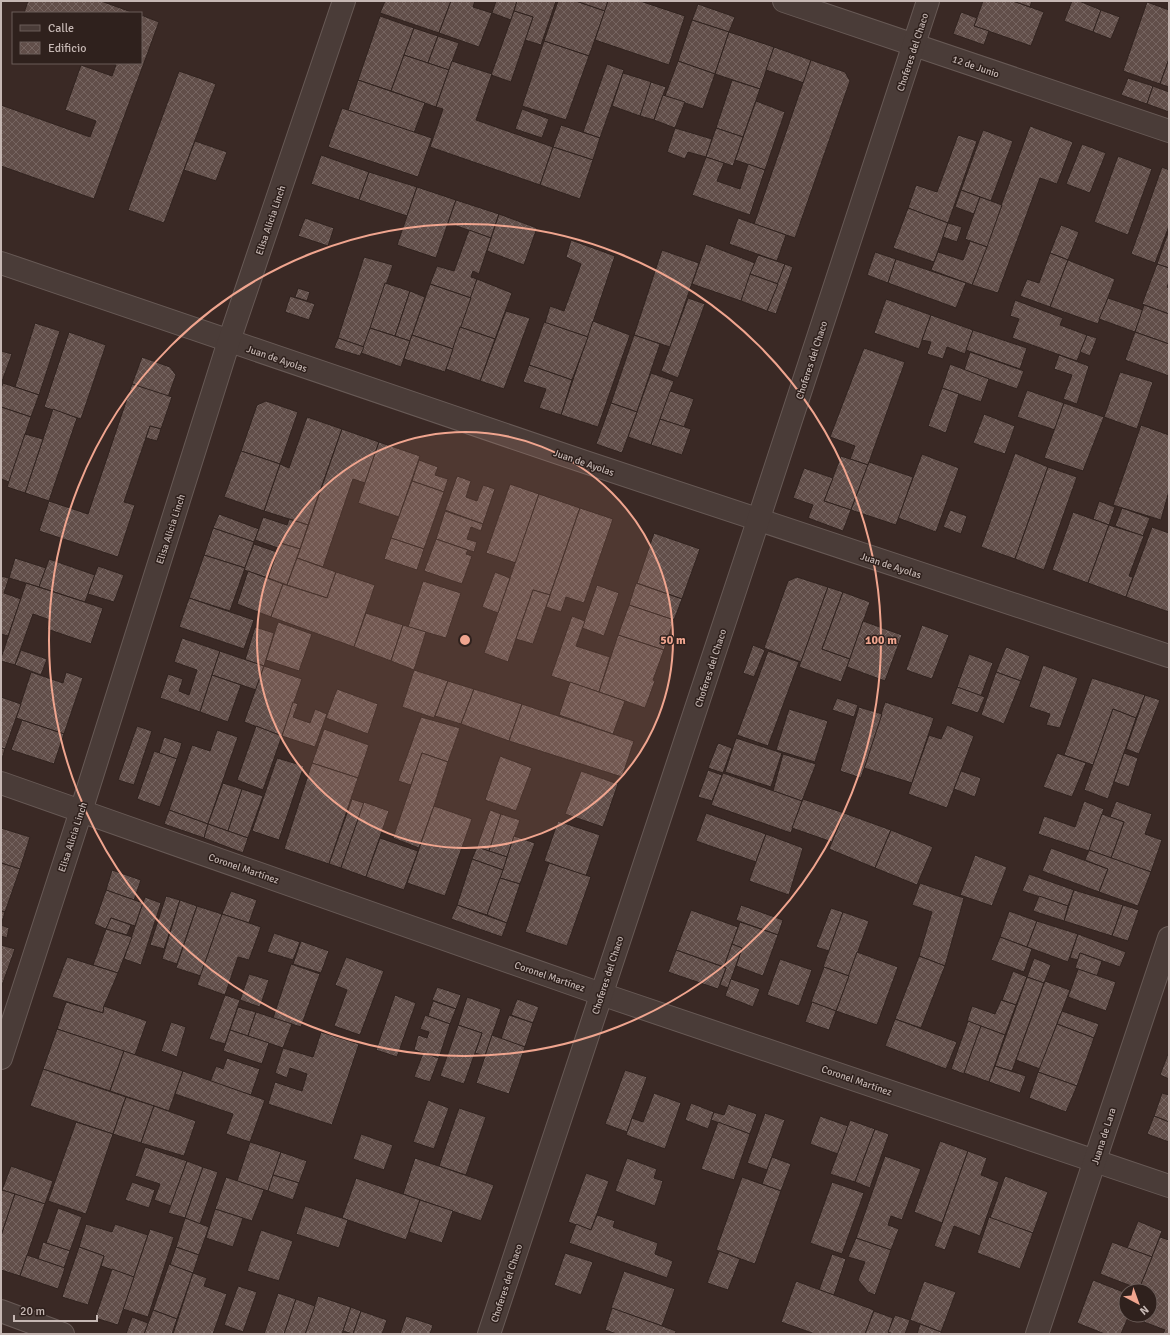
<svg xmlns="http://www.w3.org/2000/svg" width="1170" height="1335" viewBox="0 0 1170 1335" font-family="Signika,sans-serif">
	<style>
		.building { fill: url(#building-cross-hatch); stroke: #31231f }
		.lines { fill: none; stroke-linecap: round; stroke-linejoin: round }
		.street-casing { stroke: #685a56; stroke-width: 24 }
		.street { stroke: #4a3c38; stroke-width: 22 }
		.ring { fill: none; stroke: #f0a58f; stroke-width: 2 }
		.labels { text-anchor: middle; stroke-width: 3; stroke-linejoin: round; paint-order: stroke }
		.street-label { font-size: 10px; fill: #c6b8b4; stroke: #2f211d }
		.centre { fill: #f0a58f; stroke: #2f211d; stroke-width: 2 }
		.ring-label { font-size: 12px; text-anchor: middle; font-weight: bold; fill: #f0a58f; stroke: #2f211d; stroke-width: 3; stroke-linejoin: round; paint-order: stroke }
	</style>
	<defs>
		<pattern id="building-cross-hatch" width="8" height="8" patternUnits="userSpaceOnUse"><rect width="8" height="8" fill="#614e49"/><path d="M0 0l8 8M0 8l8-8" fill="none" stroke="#766561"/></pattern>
	</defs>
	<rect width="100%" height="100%" fill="#3a2925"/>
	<!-- building -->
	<g class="building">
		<polygon points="28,1 101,1 134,13 24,13"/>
		<polygon points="385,1 451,1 439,33 380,13"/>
		<polygon points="451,1 475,1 473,7 492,13 479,47 439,33"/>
		<polygon points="496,1 517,1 511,20 492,13"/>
		<polygon points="517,1 556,1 541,45 525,40 533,17 514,11"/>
		<polygon points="558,1 576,1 605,11 589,56 544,41"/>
		<polygon points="576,1 608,1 605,11"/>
		<polygon points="608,1 640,1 685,16 669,65 595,40"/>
		<polygon points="983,1 1013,1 1044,12 1031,46 974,26"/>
		<polygon points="1013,1 1032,1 1030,7"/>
		<polygon points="1072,1 1079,1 1101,10 1093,32 1064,21"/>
		<polygon points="1147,2 1169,10 1169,59 1160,84 1123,71"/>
		<polygon points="698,4 735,17 729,32 692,20"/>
		<polygon points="1101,10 1120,17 1111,39 1093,32"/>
		<polygon points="514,11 533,17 511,82 491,75"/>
		<polygon points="961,12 977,18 974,26 989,31 984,45 953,34"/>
		<polygon points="141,15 159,22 94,199 1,166 1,105 90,137 96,121 65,110 81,65 112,76 116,65 112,63 141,63"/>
		<polygon points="380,16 414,28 391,91 358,80"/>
		<polygon points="692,20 729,32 715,74 678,61"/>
		<polygon points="414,28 438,36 428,63 404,55"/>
		<polygon points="729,32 774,47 760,89 715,74"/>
		<polygon points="438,36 459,43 449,70 428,63"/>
		<polygon points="544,41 589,56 566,120 522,106"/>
		<polygon points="774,47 811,60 804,83 766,70"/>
		<polygon points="404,55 449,70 436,107 391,91"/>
		<polygon points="1169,59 1169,87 1160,84"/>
		<polygon points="811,60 845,72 850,81 795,238 754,224"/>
		<polygon points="452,61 492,74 476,120 553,147 540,185 430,147 443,109 436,107"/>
		<polygon points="678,61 715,74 703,109 665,96"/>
		<polygon points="607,64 624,70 600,138 583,132"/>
		<polygon points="179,71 216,84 164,223 128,210"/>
		<polygon points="623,73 652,82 640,116 612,106"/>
		<polygon points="1128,78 1153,86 1147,104 1121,95"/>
		<polygon points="358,80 425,103 414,133 348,110"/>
		<polygon points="732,80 760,89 743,137 716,128"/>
		<polygon points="651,82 666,87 654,120 640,116"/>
		<polygon points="1153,86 1169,92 1169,112 1147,104"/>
		<polygon points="663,95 685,102 675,128 654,120"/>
		<polygon points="756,101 785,112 765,170 735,160"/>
		<polygon points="342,108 432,138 418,177 328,147"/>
		<polygon points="522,109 549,119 542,138 515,129"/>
		<polygon points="561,125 600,138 593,160 553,147"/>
		<polygon points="1030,126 1073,142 1057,184 1040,178 998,293 972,285"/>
		<polygon points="675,128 712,139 706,157 688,152 685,159 667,152"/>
		<polygon points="716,128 743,137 733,166 706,157"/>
		<polygon points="983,130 1013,141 991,201 961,190"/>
		<polygon points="958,135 977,141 948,223 908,208 916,185 937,192"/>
		<polygon points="195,141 227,152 216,181 184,170"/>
		<polygon points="1082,144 1106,153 1090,193 1066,184"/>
		<polygon points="553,147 593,160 580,199 540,185"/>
		<polygon points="321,155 369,172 359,200 311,184"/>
		<polygon points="1118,156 1152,169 1128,235 1094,222"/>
		<polygon points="706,157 724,163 717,181 740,189 748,164 765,170 750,215 692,195"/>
		<polygon points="1162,167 1169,170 1169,226 1155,263 1131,254"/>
		<polygon points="369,172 417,187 407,216 359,200"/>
		<polygon points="417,187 456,200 436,258 397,245"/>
		<polygon points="961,190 980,197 974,214 955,207"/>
		<polygon points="980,197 1002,205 987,247 965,239"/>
		<polygon points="456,200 499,214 491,238 448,223"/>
		<polygon points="908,208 948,223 934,262 893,248"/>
		<polygon points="499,214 537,228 524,265 487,251"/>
		<polygon points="305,218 334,228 328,246 298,236"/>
		<polygon points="738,218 786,235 777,261 729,244"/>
		<polygon points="948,223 962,227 957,242 943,237"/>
		<polygon points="1061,225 1079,232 1068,260 1050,253"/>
		<polygon points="469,230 491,238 479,274 473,271 471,277 477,279 471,298 430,284 437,266 454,271"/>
		<polygon points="1169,230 1169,268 1157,264"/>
		<polygon points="571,240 615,256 588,337 545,323 550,306 564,311 581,264 566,257"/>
		<polygon points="970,241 987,247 972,285 931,270 938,252 963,260"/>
		<polygon points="706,244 755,263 741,301 692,284"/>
		<polygon points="662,250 699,263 670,347 634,335"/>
		<polygon points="875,252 896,259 888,283 867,275"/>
		<polygon points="1050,253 1068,260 1050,307 1020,296 1027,279 1039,283"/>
		<polygon points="758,255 785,264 778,284 750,274"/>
		<polygon points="364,257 393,265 364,347 338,338"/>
		<polygon points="896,259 966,283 956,308 888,283"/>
		<polygon points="1068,260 1115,279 1098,324 1050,307"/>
		<polygon points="785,264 793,267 776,314 767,311"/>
		<polygon points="1157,264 1169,268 1169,282 1167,287 1169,288 1169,314 1142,304"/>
		<polygon points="750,274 778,284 767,311 741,301"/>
		<polygon points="477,279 512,293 495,339 460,327"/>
		<polygon points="385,283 410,291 395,336 370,328"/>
		<polygon points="430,284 471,298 453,349 412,335"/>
		<polygon points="298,288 310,292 307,301 295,297"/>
		<polygon points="410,291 425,297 410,341 395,336"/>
		<polygon points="290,296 315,304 309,320 285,312"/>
		<polygon points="688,298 705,304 678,378 661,371"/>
		<polygon points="1108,298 1143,310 1135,332 1099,319"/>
		<polygon points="886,299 931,315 919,349 874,333"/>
		<polygon points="1015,300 1063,318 1060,325 1087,335 1077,361 1012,338 1019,319 1010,316"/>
		<polygon points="1144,305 1169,314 1169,344 1135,332"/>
		<polygon points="506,311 530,318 504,389 480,381"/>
		<polygon points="931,315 973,330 965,354 947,347 943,359 927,354 931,342 922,340"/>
		<polygon points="593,321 630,335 598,427 561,415"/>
		<polygon points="544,322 588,337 572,380 529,365"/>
		<polygon points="35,323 60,331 39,395 15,387"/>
		<polygon points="460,327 495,339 480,381 446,369"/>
		<polygon points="370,328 410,341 401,367 361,353"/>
		<polygon points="973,330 1027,348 1020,369 966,350"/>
		<polygon points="69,332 106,345 81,419 44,407"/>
		<polygon points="1135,332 1169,344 1169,376 1125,360"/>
		<polygon points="412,335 453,349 445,372 404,359"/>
		<polygon points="634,335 660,344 637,412 611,403"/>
		<polygon points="1087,335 1097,338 1090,356 1080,352"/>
		<polygon points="338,338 364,347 360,356 334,348"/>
		<polygon points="864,348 905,362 868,465 850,459 855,446 830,437"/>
		<polygon points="1,351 12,354 1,384"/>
		<polygon points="970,352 1024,371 1017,389 964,370"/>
		<polygon points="1059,355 1089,366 1077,404 1063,399 1072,375 1054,369"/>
		<polygon points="142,357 170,367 176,375 168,397 132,384"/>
		<polygon points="950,364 989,379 981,402 942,388"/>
		<polygon points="529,365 572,380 561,415 539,408 546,389 523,382"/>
		<polygon points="1120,372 1153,382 1137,429 1104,417"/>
		<polygon points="651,373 674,381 651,445 628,437"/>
		<polygon points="3,383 39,395 31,417 1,407 1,389"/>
		<polygon points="132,384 172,397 161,429 150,426 124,502 135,505 118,557 39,531 49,501 88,514"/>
		<polygon points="942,388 959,394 946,433 928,426"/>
		<polygon points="1027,390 1064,403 1055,430 1017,417"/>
		<polygon points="670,391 694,399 684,427 660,419"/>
		<polygon points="266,401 298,412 280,464 241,451 257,405"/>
		<polygon points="611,403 637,412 622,453 596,444"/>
		<polygon points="1064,403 1104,417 1083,471 1044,458"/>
		<polygon points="1,407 31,417 9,482 1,479"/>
		<polygon points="53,409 77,418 49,501 25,493"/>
		<polygon points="984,414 1015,426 1005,454 973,443"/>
		<polygon points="307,417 342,429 308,525 264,511 280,464 289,468"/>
		<polygon points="660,419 691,429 682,455 651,445"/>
		<polygon points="1141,425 1169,435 1169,491 1161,520 1113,505"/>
		<polygon points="150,426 161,429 157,441 146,438"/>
		<polygon points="342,429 379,442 365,483 353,479 323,567 297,558"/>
		<polygon points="25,434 43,439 25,493 7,487"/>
		<polygon points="379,442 420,456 399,517 358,503"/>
		<polygon points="241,451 280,464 264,511 224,497"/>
		<polygon points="1015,453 1048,467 1015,559 981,547"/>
		<polygon points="922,454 959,468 936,532 898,518"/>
		<polygon points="841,456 868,465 851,510 824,501"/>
		<polygon points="419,460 438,467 435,475 448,479 444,492 412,481"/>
		<polygon points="869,462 913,477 896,525 851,510"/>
		<polygon points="1048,467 1077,477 1044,570 1015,559"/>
		<polygon points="804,468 833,478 824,501 851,510 843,531 808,518 813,505 793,498"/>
		<polygon points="457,476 471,481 466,497 477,501 483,485 495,489 483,524 445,510"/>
		<polygon points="412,481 444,492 424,549 391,538"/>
		<polygon points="510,484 539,494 516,563 486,553"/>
		<polygon points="539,494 580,508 550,595 533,590 508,662 484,653"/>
		<polygon points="1099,501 1115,507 1109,525 1093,519"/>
		<polygon points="580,508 613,519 584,603 566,597 561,612 546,607"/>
		<polygon points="1122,508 1150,518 1143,536 1115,526"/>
		<polygon points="950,510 967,516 961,534 943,527"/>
		<polygon points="445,511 483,524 481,531 471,527 467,539 477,542 474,552 436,539"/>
		<polygon points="1073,512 1109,525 1088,583 1052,570"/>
		<polygon points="219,514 259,529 254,542 213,528"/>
		<polygon points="263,517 287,525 289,519 308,525 300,549 280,543 278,548 255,540"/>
		<polygon points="1109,525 1144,536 1129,576 1133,577 1126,597 1088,583"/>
		<polygon points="1152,527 1169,533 1169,612 1126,597"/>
		<polygon points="213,528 254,542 245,568 204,555"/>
		<polygon points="654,533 700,549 682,599 637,583"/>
		<polygon points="391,538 424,549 417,570 384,559"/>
		<polygon points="436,539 468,550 466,554 472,556 462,584 424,571"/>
		<polygon points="280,543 300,549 287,585 268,578"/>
		<polygon points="254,544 277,552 268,578 244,570"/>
		<polygon points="204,555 245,568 230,611 189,598"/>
		<polygon points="15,558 46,568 39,587 9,578"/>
		<polygon points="297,558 336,572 327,598 287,585"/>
		<polygon points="49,559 95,575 85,602 39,587"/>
		<polygon points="98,566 124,575 114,602 88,594"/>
		<polygon points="248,571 283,584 271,617 237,604"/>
		<polygon points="336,572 375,585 354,647 271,617 283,584 327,598"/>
		<polygon points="495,572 510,578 498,613 482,607"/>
		<polygon points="1,576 9,578 4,593 21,599 8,636 1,634"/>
		<polygon points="797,577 828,587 801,662 764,648 788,581"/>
		<polygon points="423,581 461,593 446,638 408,627"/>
		<polygon points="26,583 103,608 91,644 47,629 50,620 33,614 15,665 1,661 1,658"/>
		<polygon points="636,583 682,599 674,620 629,605"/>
		<polygon points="597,585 619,593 604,636 582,628"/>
		<polygon points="828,587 843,592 822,649 850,659 841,682 799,667"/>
		<polygon points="533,590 550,595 533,644 516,639"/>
		<polygon points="843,592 870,602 850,659 822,649"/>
		<polygon points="189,598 254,620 244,649 179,627"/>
		<polygon points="629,605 674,620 664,650 618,635"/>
		<polygon points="366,613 403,625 391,661 354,647"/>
		<polygon points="572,616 585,621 576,646 610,657 599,692 551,676"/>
		<polygon points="863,621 902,635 885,681 847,667"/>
		<polygon points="278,622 312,634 299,671 266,660"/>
		<polygon points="403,625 426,632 414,670 391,661"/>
		<polygon points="922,625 949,635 932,679 906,670"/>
		<polygon points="255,627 274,633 264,666 245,660"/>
		<polygon points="618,635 664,650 653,680 655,681 645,708 599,692"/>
		<polygon points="182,638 220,651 200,712 160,698 168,674 183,679 179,691 189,695 197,670 174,662"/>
		<polygon points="753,645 765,650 754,677 743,673"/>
		<polygon points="1006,647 1030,656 1021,681 996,672"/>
		<polygon points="21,650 47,659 41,675 15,665"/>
		<polygon points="220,651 264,666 256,690 212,675"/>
		<polygon points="768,651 799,662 768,746 737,735"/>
		<polygon points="969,654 993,663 981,696 957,687"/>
		<polygon points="1043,665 1078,678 1060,728 1046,725 1050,714 1029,707"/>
		<polygon points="264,666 302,679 282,736 244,722"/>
		<polygon points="414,670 448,681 434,718 402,707"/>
		<polygon points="31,672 63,683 66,672 83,678 64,734 16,718"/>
		<polygon points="996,672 1021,681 1004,724 981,715"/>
		<polygon points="212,675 241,685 228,722 200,712"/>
		<polygon points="1092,678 1145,695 1136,718 1113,709 1093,765 1064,755"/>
		<polygon points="448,681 474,689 461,724 435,716"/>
		<polygon points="570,682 625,701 613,734 559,715"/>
		<polygon points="957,687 985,697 978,713 951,704"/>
		<polygon points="337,689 378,704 368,734 326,718"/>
		<polygon points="474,689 522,704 509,741 461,724"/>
		<polygon points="1145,695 1160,700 1139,754 1126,749"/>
		<polygon points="1,697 21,704 5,749 1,748"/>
		<polygon points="837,698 858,705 854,717 832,710"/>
		<polygon points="293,702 298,704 293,717 310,723 315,709 327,714 315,747 282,736"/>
		<polygon points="885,702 934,718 912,783 864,768"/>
		<polygon points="522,704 634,741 622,777 509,741"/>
		<polygon points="859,707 882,714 861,778 840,771"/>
		<polygon points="789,709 828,721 815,762 776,750"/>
		<polygon points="1113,709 1136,718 1108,799 1084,790"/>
		<polygon points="421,717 460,728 448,762 422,753 411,785 398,781"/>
		<polygon points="22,720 64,734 54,764 11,750"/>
		<polygon points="947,725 974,736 947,808 908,794 929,735 941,739"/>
		<polygon points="137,726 152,731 134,785 118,780"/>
		<polygon points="256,726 282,736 263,790 237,780"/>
		<polygon points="324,729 369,745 358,778 312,763"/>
		<polygon points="217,730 238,737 208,824 169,810 192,745 210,751"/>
		<polygon points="164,737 182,743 177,759 159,753"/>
		<polygon points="736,738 782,753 771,787 725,772"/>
		<polygon points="718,743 732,748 723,773 708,768"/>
		<polygon points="1,748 5,749 1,762"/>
		<polygon points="154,751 177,759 160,807 137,799"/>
		<polygon points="422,753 448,762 434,806 419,848 393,838"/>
		<polygon points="1057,753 1086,763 1072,797 1043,787"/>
		<polygon points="1124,753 1138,758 1129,787 1114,782"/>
		<polygon points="783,754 816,764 802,801 773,791"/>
		<polygon points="500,756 532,768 516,811 485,800"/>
		<polygon points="277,758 304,766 279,840 252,831"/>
		<polygon points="312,763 358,778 329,864 284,849"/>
		<polygon points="708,770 722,775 712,801 698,797"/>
		<polygon points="581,771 618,784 603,827 565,814"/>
		<polygon points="961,771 981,778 975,797 954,789"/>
		<polygon points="723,773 802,801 791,833 711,805"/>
		<polygon points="223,783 242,789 228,831 208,824"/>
		<polygon points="242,789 263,796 248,838 228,831"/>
		<polygon points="352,799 364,803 341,868 329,864"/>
		<polygon points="803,799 844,813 832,842 792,828"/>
		<polygon points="1084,801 1104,809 1089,851 1038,834 1044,816 1075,827"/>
		<polygon points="1116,801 1152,814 1145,834 1162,840 1151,872 1111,858 1124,822 1110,817"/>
		<polygon points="364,802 389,811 366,877 341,868"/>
		<polygon points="434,806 472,819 445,896 407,883"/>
		<polygon points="169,810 208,824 204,838 164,824"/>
		<polygon points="490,810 501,814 489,851 477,847"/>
		<polygon points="706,813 766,834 756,862 696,841"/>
		<polygon points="844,813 891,830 875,868 829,849"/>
		<polygon points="501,814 520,820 507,857 489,851"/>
		<polygon points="1102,814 1124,822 1111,858 1089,850"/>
		<polygon points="558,821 600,835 586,876 544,861"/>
		<polygon points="208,824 248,838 243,853 204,838"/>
		<polygon points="1,828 30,837 20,869 1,863"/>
		<polygon points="891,830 933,847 917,885 875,868"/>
		<polygon points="766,834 803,848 789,895 749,881"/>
		<polygon points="514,836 535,843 520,884 500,878"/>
		<polygon points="380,838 418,851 404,890 366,877"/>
		<polygon points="477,847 507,857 503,870 472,859"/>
		<polygon points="1051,848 1108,869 1099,892 1042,871"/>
		<polygon points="1089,850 1151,872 1138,906 1099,892 1108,869 1085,860"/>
		<polygon points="975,855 1007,867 992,906 960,895"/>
		<polygon points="472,859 503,870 487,915 457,905"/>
		<polygon points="1,863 20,869 5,912 1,911"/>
		<polygon points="549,863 591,877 567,946 525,932"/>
		<polygon points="112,870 141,880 134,900 106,890"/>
		<polygon points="1029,874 1074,890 1068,906 1022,891"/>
		<polygon points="500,878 520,884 507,923 487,915"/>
		<polygon points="920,883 964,898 945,966 919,956 932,912 912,905"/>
		<polygon points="106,890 143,903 135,926 111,918 106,929 94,924"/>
		<polygon points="1074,890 1123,905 1112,936 1064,921"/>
		<polygon points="231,891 257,900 249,923 222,914"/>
		<polygon points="166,896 180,900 164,949 150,945"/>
		<polygon points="1039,896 1068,906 1064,921 1033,911"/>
		<polygon points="145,897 161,903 141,965 124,959"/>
		<polygon points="180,900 197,906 177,964 162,959"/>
		<polygon points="457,905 507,923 502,937 451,919"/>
		<polygon points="741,905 783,920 778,935 736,920"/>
		<polygon points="1123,905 1139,910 1128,941 1112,936"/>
		<polygon points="197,906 222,914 201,976 176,968"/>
		<polygon points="831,908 843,912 829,951 816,947"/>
		<polygon points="691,910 738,927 724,967 676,950"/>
		<polygon points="1,911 5,912 1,925"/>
		<polygon points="1009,911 1037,921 1027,947 1000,937"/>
		<polygon points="843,912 869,921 849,976 823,967"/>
		<polygon points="222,914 261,927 249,960 238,957 225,995 197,985"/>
		<polygon points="111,918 131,925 127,935 106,929"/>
		<polygon points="1037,921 1078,934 1068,962 1027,947"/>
		<polygon points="740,922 778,935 763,976 736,966 742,948 732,944"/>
		<polygon points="1,925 9,928 7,938 1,936"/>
		<polygon points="106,929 132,937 118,973 93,965"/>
		<polygon points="274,933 300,942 293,960 267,952"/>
		<polygon points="1078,934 1126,952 1120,967 1080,953 1078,960 1070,958"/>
		<polygon points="1000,937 1032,949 1024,972 991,960"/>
		<polygon points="301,941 329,951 321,973 293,964"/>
		<polygon points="732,944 742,948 728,988 720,985 726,968 724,967"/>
		<polygon points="1,945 15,949 1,988"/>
		<polygon points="676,950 726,968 718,989 668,972"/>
		<polygon points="857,952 898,967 877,1025 836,1011"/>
		<polygon points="1080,953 1102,961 1097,976 1075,968"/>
		<polygon points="919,956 945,966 921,1028 895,1019"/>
		<polygon points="67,957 118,973 104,1006 103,1013 52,997"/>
		<polygon points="346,957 384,971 360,1035 334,1026 347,990 335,985"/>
		<polygon points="1034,958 1051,965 1044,983 1027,977"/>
		<polygon points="780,959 812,970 799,1006 767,995"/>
		<polygon points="291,964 320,974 301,1027 273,1018"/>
		<polygon points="824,967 849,976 836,1011 811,1002"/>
		<polygon points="1078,969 1116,982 1106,1011 1068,997"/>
		<polygon points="1013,971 1027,977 1016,1005 1002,1000"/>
		<polygon points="249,974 269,980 260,1007 240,1000"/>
		<polygon points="1027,977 1044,983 1012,1071 995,1066"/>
		<polygon points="731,979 760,989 753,1007 725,996"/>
		<polygon points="1045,981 1070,990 1040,1069 1016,1060"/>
		<polygon points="437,987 461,995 456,1009 432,1000"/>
		<polygon points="225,995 240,1000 225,1044 209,1039"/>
		<polygon points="395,995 416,1003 397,1057 376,1050"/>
		<polygon points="467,997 501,1009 485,1056 475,1053 482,1033 458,1025"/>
		<polygon points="517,999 539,1007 533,1023 511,1015"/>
		<polygon points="1001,1000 1016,1005 1005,1035 967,1021 972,1006 995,1014"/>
		<polygon points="433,1001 456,1009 450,1024 428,1016"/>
		<polygon points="66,1002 103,1013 104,1006 147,1021 135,1055 57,1029"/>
		<polygon points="812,1002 836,1011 829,1030 805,1022"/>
		<polygon points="238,1007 256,1012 248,1036 230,1030"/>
		<polygon points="1062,1011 1099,1024 1094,1038 1057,1024"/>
		<polygon points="256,1012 292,1024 283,1048 248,1036"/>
		<polygon points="425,1015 450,1024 439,1058 414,1050 418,1035 427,1038 429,1032 420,1029"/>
		<polygon points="509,1015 533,1023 525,1047 501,1039"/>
		<polygon points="895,1019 957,1042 946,1069 885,1046"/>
		<polygon points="968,1021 981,1026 964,1074 951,1069"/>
		<polygon points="171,1022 186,1027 177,1057 161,1051"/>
		<polygon points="1057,1024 1094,1038 1077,1086 1038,1072"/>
		<polygon points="458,1025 482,1033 464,1084 440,1076"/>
		<polygon points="981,1026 1005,1035 989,1082 964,1073"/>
		<polygon points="57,1029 124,1051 110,1091 43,1069"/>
		<polygon points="230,1030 269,1043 262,1064 223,1051"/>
		<polygon points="321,1032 359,1044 332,1125 268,1104 275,1082 302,1091 307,1074 290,1068 287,1078 275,1073 283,1048 313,1057"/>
		<polygon points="492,1035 525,1047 509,1094 476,1083"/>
		<polygon points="124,1051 183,1071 169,1111 110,1091"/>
		<polygon points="423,1053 439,1058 430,1082 414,1077"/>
		<polygon points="1168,1054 1169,1055 1169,1079 1160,1075"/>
		<polygon points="227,1058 260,1069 251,1095 210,1082 216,1066 223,1069"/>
		<polygon points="995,1066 1026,1076 1020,1093 989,1082"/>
		<polygon points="43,1069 126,1097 113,1134 30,1106"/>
		<polygon points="625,1070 647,1077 627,1132 605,1124"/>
		<polygon points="183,1071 265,1100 250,1142 226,1134 233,1114 175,1094"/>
		<polygon points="1038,1072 1077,1086 1066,1112 1029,1098"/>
		<polygon points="654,1093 681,1103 665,1149 626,1135 632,1118 643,1122"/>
		<polygon points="1162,1093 1169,1095 1169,1122 1154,1116"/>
		<polygon points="126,1097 154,1106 141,1143 113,1134"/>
		<polygon points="428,1100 449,1108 434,1149 413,1142"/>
		<polygon points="691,1103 714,1112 708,1129 685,1120"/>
		<polygon points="728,1104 757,1114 750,1134 711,1120 714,1112 724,1115"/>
		<polygon points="154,1106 196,1121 184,1156 141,1143"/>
		<polygon points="459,1108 486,1117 466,1175 439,1166"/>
		<polygon points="765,1113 785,1120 767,1170 747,1163"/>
		<polygon points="820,1116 848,1126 838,1154 810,1144"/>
		<polygon points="1154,1116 1169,1122 1169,1142 1147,1134"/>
		<polygon points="850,1120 875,1129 855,1182 830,1174"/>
		<polygon points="76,1122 113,1134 86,1214 48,1201"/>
		<polygon points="718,1122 750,1134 734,1180 701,1169"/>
		<polygon points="875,1129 889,1134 870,1188 855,1182"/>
		<polygon points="361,1134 393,1145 384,1170 353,1159"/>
		<polygon points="940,1141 968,1151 942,1223 914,1212"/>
		<polygon points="250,1142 281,1152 268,1191 237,1181"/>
		<polygon points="145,1147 187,1161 171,1206 154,1200 160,1184 135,1176"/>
		<polygon points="968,1151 987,1158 981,1175 999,1182 980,1236 954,1226 945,1250 934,1246"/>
		<polygon points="281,1152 307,1161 299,1183 273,1175"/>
		<polygon points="885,1156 921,1169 902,1220 891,1216 888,1225 899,1229 891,1250 856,1238"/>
		<polygon points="772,1157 791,1164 781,1191 762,1184"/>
		<polygon points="415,1158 494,1185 481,1221 403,1194"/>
		<polygon points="627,1158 657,1169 654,1178 663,1181 655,1206 615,1191"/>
		<polygon points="187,1161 203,1167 185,1218 168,1213"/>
		<polygon points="11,1166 53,1181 45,1204 2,1190"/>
		<polygon points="203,1167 218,1172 200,1224 185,1218"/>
		<polygon points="586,1173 609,1181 591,1230 568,1222"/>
		<polygon points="273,1175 299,1183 293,1200 268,1191"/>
		<polygon points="1005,1176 1048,1192 1033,1233 990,1218"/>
		<polygon points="226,1177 264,1190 252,1221 215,1209"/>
		<polygon points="742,1177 781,1191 755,1264 716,1250"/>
		<polygon points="356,1178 420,1200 406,1240 342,1218"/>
		<polygon points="132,1182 155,1190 149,1208 125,1200"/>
		<polygon points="832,1182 864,1193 842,1254 810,1243"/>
		<polygon points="2,1190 15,1194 1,1236 1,1192"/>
		<polygon points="15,1194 45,1204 20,1276 1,1270 1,1236"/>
		<polygon points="420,1200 453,1211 442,1243 409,1232"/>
		<polygon points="305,1206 348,1220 339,1248 296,1234"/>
		<polygon points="58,1208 82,1217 70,1251 46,1243"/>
		<polygon points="215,1209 243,1218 233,1247 206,1238"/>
		<polygon points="597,1215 615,1221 613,1227 658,1243 655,1254 673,1261 667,1278 569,1243 576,1224 591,1230"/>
		<polygon points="989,1217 1033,1233 1020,1269 977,1253"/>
		<polygon points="185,1218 209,1227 199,1255 176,1247"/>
		<polygon points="1138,1221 1162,1231 1152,1257 1127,1248"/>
		<polygon points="86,1224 112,1232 115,1224 148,1235 134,1277 101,1266 104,1256 79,1247"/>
		<polygon points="150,1229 174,1237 148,1317 123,1309"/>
		<polygon points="261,1230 293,1241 279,1281 247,1271"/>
		<polygon points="1160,1237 1169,1240 1169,1334 1163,1334 1165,1330 1144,1322 1147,1315 1150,1315 1150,1291 1138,1291"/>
		<polygon points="856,1238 891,1250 875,1295 868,1292 858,1280 865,1262 848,1257"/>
		<polygon points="43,1242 70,1251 64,1268 38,1259"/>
		<polygon points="1112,1242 1152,1257 1139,1289 1100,1274"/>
		<polygon points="79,1247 104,1256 88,1305 62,1297"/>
		<polygon points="176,1247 199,1255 193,1273 170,1265"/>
		<polygon points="719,1251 740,1259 728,1290 707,1283"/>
		<polygon points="565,1253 593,1262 581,1295 554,1285"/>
		<polygon points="832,1254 846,1259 834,1295 819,1290"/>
		<polygon points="27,1255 65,1268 58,1289 20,1276"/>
		<polygon points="169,1264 193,1273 177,1319 153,1310"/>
		<polygon points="112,1269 134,1277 118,1325 95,1318"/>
		<polygon points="624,1271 675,1289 662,1326 611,1308"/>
		<polygon points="193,1273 207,1278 204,1286 227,1294 213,1334 173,1334"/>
		<polygon points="1093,1280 1126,1293 1126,1315 1129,1315 1121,1334 1105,1334 1077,1323"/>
		<polygon points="796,1281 874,1310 865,1334 815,1334 781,1322"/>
		<polygon points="924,1281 956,1292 941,1332 910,1320"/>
		<polygon points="238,1286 257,1292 243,1332 224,1325"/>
		<polygon points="278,1293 296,1299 284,1334 264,1334"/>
		<polygon points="318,1296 351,1307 342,1334 305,1334"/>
		<polygon points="296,1299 315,1306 305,1334 284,1334"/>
		<polygon points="351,1307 361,1311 353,1334 343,1331"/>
		<polygon points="612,1308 676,1331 675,1334 617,1334 605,1330"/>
		<polygon points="153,1310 177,1319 172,1334 144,1334"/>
		<polygon points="361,1311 387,1320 382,1334 353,1334"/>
		<polygon points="874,1311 893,1318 888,1334 865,1334"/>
		<polygon points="895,1315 910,1320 905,1334 893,1334 888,1332"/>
		<polygon points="406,1316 433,1325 430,1334 400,1334"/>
		<polygon points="132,1317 148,1323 144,1334 126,1334"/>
		<polygon points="920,1324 941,1332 941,1334 917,1334"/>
	</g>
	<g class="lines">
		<!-- street casing -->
		<g class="street-casing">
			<g id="street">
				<polyline points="784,1 1169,131"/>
				<path d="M1,263C389,397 779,528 1169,656"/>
				<polyline points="1,783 601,994 1169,1186"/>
				<polyline points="1,1058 81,811 229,341 344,1"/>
				<polyline points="1,1311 63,1334"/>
				<polyline points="489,1334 758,521 928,1"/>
				<polyline points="1037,1334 1169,938"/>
			</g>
		</g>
		<!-- street -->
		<use href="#street" class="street"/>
	</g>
	<!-- distance rings -->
	<circle cx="465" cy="640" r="208" fill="#f0a58f" fill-opacity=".12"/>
	<g class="ring">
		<circle cx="465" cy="640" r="208"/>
		<circle cx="465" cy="640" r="416"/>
	</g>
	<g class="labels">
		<!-- street labels -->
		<g class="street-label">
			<text transform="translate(912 52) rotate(-72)" y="4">Choferes del Chaco</text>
			<text transform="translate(976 66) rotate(19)" y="4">12 de Junio</text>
			<text transform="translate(270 220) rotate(-71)" y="4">Elisa Alicia Linch</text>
			<text transform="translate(277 358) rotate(19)" y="4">Juan de Ayolas</text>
			<text transform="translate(811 360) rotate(-72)" y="4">Choferes del Chaco</text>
			<text transform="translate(584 462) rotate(19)" y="4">Juan de Ayolas</text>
			<text transform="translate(170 529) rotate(-72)" y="4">Elisa Alicia Linch</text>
			<text transform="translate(891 565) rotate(18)" y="4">Juan de Ayolas</text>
			<text transform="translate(710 668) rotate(-72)" y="4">Choferes del Chaco</text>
			<text transform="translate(72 837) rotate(-72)" y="4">Elisa Alicia Linch</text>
			<text transform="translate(244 868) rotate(19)" y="4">Coronel Martínez</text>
			<text transform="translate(607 975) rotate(-72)" y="4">Choferes del Chaco</text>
			<text transform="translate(550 976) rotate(19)" y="4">Coronel Martínez</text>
			<text transform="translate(857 1080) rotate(19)" y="4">Coronel Martínez</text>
			<text transform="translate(1103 1136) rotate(-72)" y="4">Juana de Lara</text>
			<text transform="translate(506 1283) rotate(-72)" y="4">Choferes del Chaco</text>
		</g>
	</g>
	<circle cx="465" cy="640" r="6" class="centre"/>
	<g class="ring-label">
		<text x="673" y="644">50 m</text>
		<text x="881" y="644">100 m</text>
	</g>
	<!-- border -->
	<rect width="1170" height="1335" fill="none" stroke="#c6b8b4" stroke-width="4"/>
	<!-- legend -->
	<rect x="12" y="12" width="130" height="52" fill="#2f211d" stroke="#6b5d59"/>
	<rect x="20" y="25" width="20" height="6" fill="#4a3c38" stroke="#6b5d59"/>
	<text x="48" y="32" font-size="12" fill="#c6b8b4">Calle</text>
	<rect x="20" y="42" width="20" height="12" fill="url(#building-cross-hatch)" stroke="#6b5d59"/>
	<text x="48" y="52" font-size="12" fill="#c6b8b4">Edificio</text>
	<!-- north arrow -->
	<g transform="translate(1138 1303) rotate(139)"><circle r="19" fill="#2f211d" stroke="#6b5d59"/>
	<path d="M0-3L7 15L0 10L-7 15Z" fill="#f0a58f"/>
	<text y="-6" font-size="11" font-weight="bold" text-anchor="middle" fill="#c6b8b4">N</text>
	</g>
	<!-- scale -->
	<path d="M14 1315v6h83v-6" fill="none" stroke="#c6b8b4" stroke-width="2"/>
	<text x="20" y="1315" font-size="12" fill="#c6b8b4" stroke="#2f211d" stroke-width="3" paint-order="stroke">20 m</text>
</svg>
